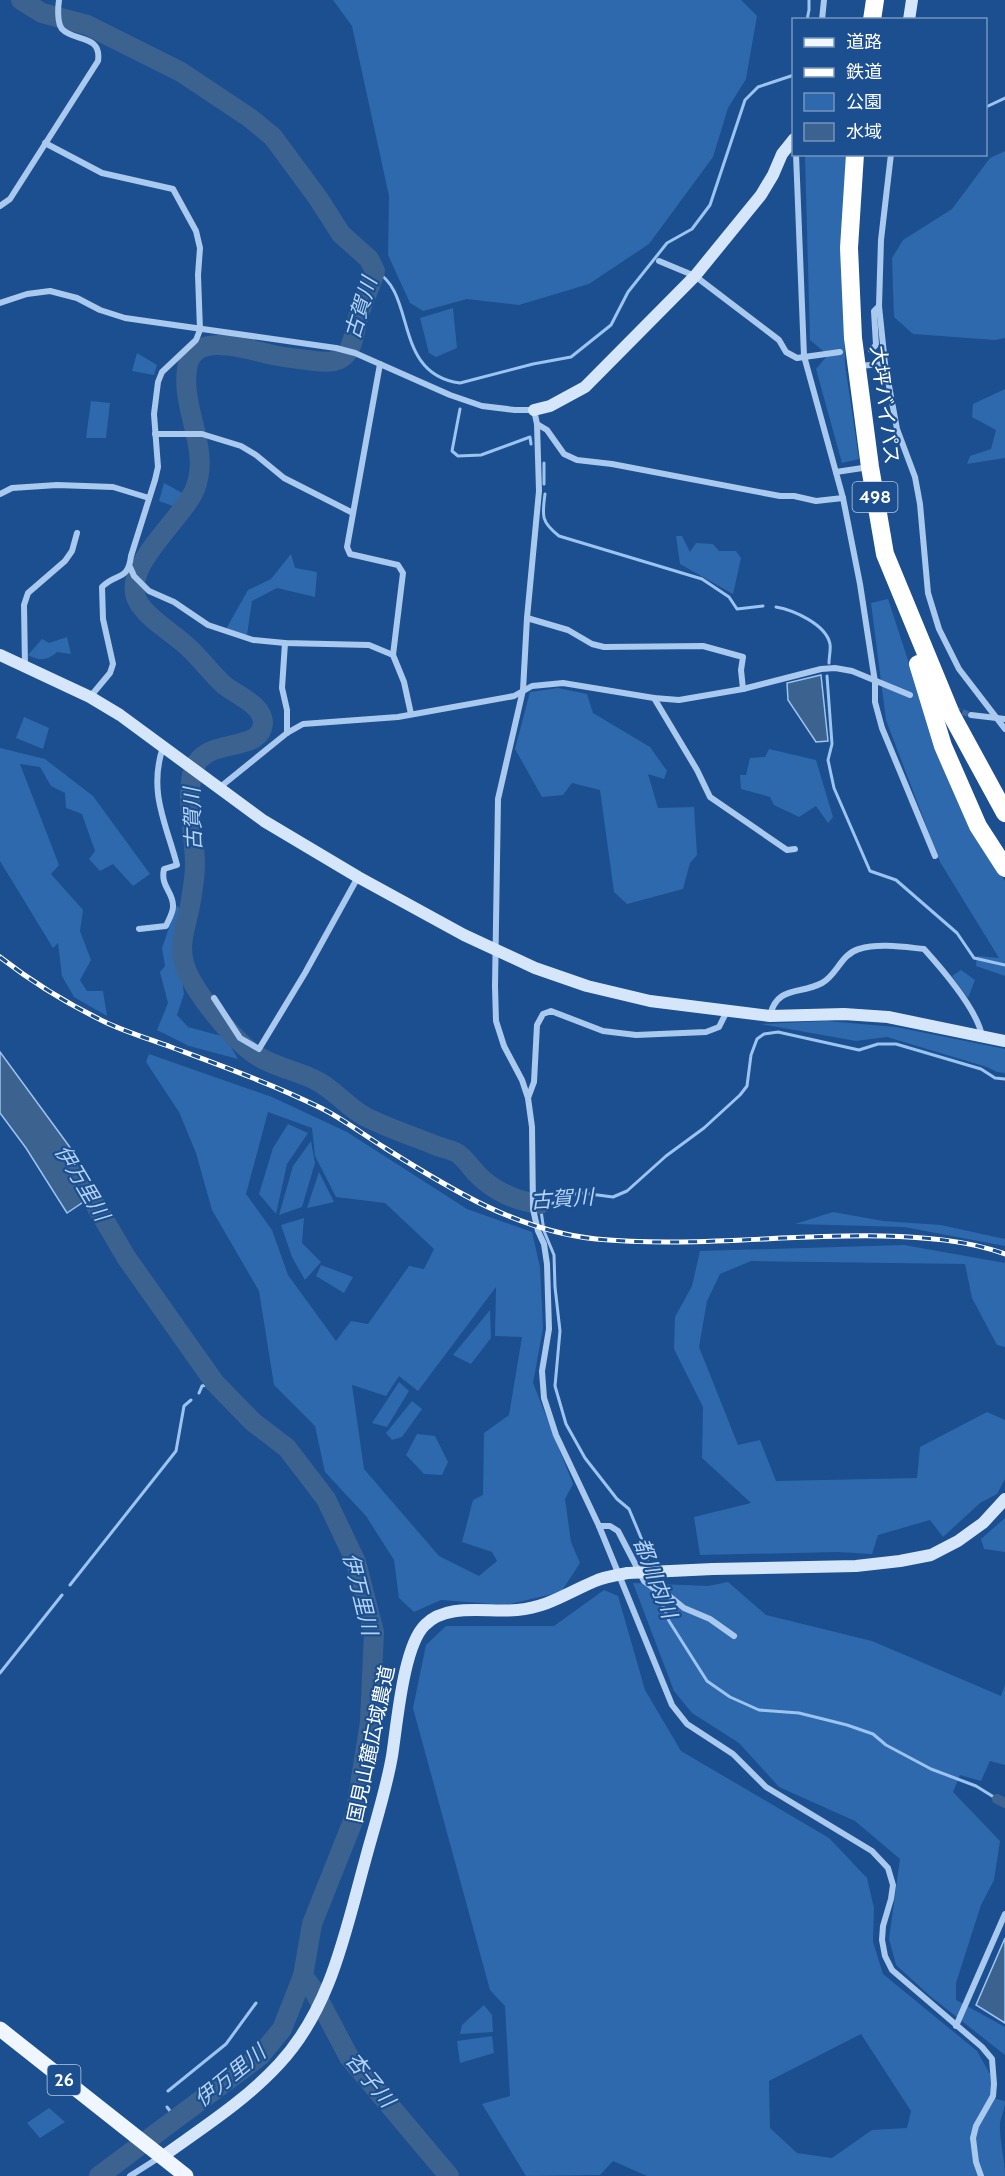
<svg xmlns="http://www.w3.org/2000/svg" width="1005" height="2176" viewBox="0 0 1005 2176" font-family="Cabin,'Noto Sans JP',sans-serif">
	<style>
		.green { fill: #2e69ad; fill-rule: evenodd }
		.water { fill: #3c6290; stroke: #9cc4f0; stroke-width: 1.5 }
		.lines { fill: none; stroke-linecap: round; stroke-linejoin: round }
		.stream { stroke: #9cc4f0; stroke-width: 3 }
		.canal { stroke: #3c6290; stroke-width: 10 }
		.river { stroke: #3c6290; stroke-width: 20 }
		.street-tunnel { stroke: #3d69a0; stroke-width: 6; stroke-dasharray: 6 3; stroke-linecap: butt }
		.street { stroke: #a9c9ee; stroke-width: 6 }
		.secondary { stroke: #d6e6fa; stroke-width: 12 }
		.primary { stroke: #f0f6ff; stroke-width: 15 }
		.highway { stroke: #fff; stroke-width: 18 }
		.rail-casing { stroke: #fff; stroke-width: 5 }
		.rail { stroke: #1b4f8f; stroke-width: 3; stroke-dasharray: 9; stroke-linecap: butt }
		.secondary-bridge { stroke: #d6e6fa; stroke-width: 12 }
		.labels { text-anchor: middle; stroke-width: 4.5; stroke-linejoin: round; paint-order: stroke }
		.shield { fill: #1b4f8f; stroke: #bbcadd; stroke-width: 1.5 }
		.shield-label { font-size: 18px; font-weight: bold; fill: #fff }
		.street-label { font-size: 20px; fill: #fff; stroke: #1b4f8f }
		.water-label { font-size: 21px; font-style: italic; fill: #b5d3f5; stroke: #1b4f8f }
	</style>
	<rect width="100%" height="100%" fill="#1b4f8f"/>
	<!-- green -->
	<g class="green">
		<polygon points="333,0 741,0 757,16 746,79 728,108 713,157 649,244 589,284 519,305 467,299 423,311 410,303 388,255 389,196 352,26"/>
		<polygon points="1005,151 1005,338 995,340 913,334 894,317 892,258 903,240 952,209 990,158"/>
		<polygon points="807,155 846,155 842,246 845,365 859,459 842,463 816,369 828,355 810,340 805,157"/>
		<polygon points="453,308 457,348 436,357 429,353 420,318"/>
		<polygon points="137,353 157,365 154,375 132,371"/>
		<polygon points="1005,389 1005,458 967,464 970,456 991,449 996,430 972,417 973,404"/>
		<polygon points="91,401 110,403 106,438 86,438"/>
		<polygon points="164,483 186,495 179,508 159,501"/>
		<polygon points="676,536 682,536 690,552 696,543 713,544 719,551 736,551 741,558 733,594 680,564"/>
		<polygon points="291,554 295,568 317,572 315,597 277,588 252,601 247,635 226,629 248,590 271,579"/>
		<polygon points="888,599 937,749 971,830 1005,881 1005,976 976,966 977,956 999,958 940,862 886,720 871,603"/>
		<path d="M67,637L71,654L57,652C47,661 39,661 28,655L42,639L49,643Z"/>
		<polygon points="558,688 587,694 593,713 650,747 667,771 664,779 648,774 658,808 694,807 697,855 690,863 683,889 627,904 614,892 600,790 572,783 563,795 542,797 515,749 530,692"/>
		<polygon points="24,717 49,728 43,749 16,738"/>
		<polygon points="0,748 45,759 93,796 150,874 133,886 113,864 100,871 89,859 95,851 82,814 66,808 65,793 51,786 40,767 20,764 59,865 51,874 83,910 80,931 91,960 80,980 87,991 103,991 107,1016 74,997 62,976 58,943 53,948 0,861"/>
		<polygon points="769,749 816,760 833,817 828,823 816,806 799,817 774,805 770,797 741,789 740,775 746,775 750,758 765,757"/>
		<polygon points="177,905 184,915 177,945 184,994 177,1015 188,1027 225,1037 238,1059 189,1046 157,1030 168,1003 160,972 165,966 162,948"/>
		<polygon points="961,970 975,980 968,998 952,976"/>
		<polygon points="827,1021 896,1027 1005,1049 1005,1073 997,1072 987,1067 887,1037 856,1041 761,1024"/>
		<path d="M149,1054L272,1097L347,1132L467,1209L532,1232L540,1267L543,1328L533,1383L573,1484L565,1499L571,1542L580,1563L561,1592L506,1605L441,1600L414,1612L399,1598L394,1560L366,1516L325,1472L315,1426L274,1385L259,1291L212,1210L196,1153L179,1112L146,1062ZM268,1112L312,1128L315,1156L336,1197L385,1203L434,1249L424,1269L409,1266L368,1324L351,1321L336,1341L288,1275L272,1230L246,1194ZM496,1287L495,1336L522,1337L509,1415L484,1433L483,1495L473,1500L462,1542L492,1552L497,1561L479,1576L439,1556L364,1469L352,1385L386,1396L399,1376L418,1391Z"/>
		<polygon points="288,1124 308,1133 287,1164 276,1214 259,1194 273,1148"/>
		<polygon points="311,1141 315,1163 302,1207 279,1215 293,1166"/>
		<polygon points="319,1172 334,1202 307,1208"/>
		<polygon points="833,1212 883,1221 941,1225 1005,1239 1005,1246 904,1227 795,1224"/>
		<polygon points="304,1218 302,1243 321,1262 305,1280 292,1257 281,1225"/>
		<polygon points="904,1245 1005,1263 1005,1347 997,1345 972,1298 965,1264 751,1261 720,1274 707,1301 699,1347 738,1445 760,1440 776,1481 917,1478 920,1447 987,1412 1005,1420 1005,1479 997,1494 980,1503 943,1537 930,1520 878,1535 872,1554 838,1552 700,1555 694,1517 751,1503 702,1458 703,1407 674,1349 675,1317 692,1286 700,1251"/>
		<polygon points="321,1265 353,1277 344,1293 316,1276"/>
		<polygon points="490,1310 491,1338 471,1364 453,1355"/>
		<polygon points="399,1382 409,1391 387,1427 372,1423"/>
		<polygon points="412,1401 422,1409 402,1437 392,1440 386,1433"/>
		<polygon points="417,1434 435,1436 448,1462 442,1475 424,1474 406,1455"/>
		<polygon points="1005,1518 1005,1552 984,1549 981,1539"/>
		<polygon points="728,1582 766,1615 872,1641 1001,1696 1005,1685 1005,1765 990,1761 981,1781 960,1775 953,1792 1000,1841 994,1880 981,1905 956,1983 956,2000 1005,2027 1005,2055 930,1996 896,1965 889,1939 900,1859 855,1821 779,1787 739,1743 692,1713 674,1691 633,1583 708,1586"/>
		<path d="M604,1590L618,1596L645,1690L681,1751L829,1838L867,1878L874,1908L873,1942L883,1974L977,2051L990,2074L992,2098L1005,2101C1005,2111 999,2120 1000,2128C1000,2144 1005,2160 1005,2176H647L613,2161L600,2175L526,2176L482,2104L510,2096L505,2006L490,1990L413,1708L426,1645L446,1626H554ZM861,2034L911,2111L907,2128L872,2130L832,2158L797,2153L770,2128L769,2081Z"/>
		<polygon points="484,2005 492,2015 493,2032 460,2034 462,2025"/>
		<polygon points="492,2036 494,2053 460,2063 457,2041"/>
		<polygon points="49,2108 65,2122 40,2138 27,2123"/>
	</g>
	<!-- water -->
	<g class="water">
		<polygon points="821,675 828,741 816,742 788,700 787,683"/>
		<polygon points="0,1052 69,1146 98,1192 67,1213 26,1148 0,1113"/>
		<polygon points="1005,1938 1005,2023 976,2005"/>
	</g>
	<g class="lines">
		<!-- stream -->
		<g class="stream">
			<polyline points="807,20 809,10 809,0"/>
			<polyline points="986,107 1005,98"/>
			<path d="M375,271C417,292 392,374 460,383L533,364L571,357L611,325L628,292L667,243L692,229L710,205L745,100L758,87L794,75"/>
			<polyline points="460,409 452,451 458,456 481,455 530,437 531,444"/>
			<polyline points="544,463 544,484"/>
			<path d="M545,494C542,516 541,522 559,536L702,579L729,597L737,609L763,606"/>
			<path d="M776,607C793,610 826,624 830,644C831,649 829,657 829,663"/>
			<polyline points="827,676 832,744 828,760 834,788 870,871 896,880 957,933 974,958 1005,965"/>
			<polyline points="199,1393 202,1386 215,1383"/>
			<polyline points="649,1569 642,1540 629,1509 617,1499 585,1458 566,1424 555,1386 560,1331 555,1287 554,1255 544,1231 540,1204 554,1203 569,1195 582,1193 613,1197 627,1191 666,1156 704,1128 740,1095 747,1086 751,1055 757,1039 764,1034 778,1032 859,1050 878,1044 896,1044 981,1069 995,1078 1005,1079"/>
			<polyline points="651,1575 669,1621 707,1681 730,1697 759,1710 799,1713 847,1725 873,1734 886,1745 931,1769 976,1786 997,1799"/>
			<polyline points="70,1585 176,1451 184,1406 191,1400"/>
			<polyline points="0,1673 62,1595"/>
			<polyline points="168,2091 226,2044 256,2003"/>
			<polyline points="167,2107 176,2119"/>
		</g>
		<!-- canal -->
		<polyline class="canal" points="997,1799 1005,1803"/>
		<!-- river -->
		<g class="river">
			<path d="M21,0L42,13L87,25L181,72L250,118L273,137L318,198L341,234L369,259L375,271C371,285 365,297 360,311C355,324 355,348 343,357C336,363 324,362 315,361C301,359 287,358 273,355C248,350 192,329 187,369C181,410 211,449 195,489C183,520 115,570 140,605C153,623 174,633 189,648C201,659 211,673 223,684C235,695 263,704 263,723C261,755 203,735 193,771C185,801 195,834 195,864C195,876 193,888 191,900C188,922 178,940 184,963C191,989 235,1043 259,1057C277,1068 300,1071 319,1082C335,1091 348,1107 364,1116C387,1128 413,1136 437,1146C443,1148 452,1150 457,1153C465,1158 471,1168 477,1174C493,1191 518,1202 540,1204"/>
			<polyline points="78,1175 126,1257 215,1383 253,1422 287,1448 326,1499 356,1562 374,1632 370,1722 355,1816 312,1924 303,1976 282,2029 260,2056 99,2176"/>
			<polyline points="303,1976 313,1989 349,2057 449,2176"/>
		</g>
		<!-- street-tunnel -->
		<polyline class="street-tunnel" points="954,709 971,715"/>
		<!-- street -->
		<g class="street">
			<polyline points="822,20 824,0"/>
			<path d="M45,143L102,173L173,189L196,231L200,248L198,275L200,330L196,340L162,372L158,382L154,414L158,467L155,480L131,556C128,582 116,572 102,587L103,619L113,664L110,673L90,697"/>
			<polyline points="796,154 804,356 843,498 860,584 875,682 875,702 882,728 935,856"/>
			<polyline points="891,154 881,240 879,306 885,364 897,429 915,477 920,504 928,593 939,629 959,669 1005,729"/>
			<path d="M0,206L10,199L98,61C102,34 74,42 62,29C57,23 58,7 59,0"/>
			<polyline points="659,261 695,276 779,340 786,352 797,358 840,352"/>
			<polyline points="0,303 27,294 50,291 77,298 100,310 125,318 336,348 355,353 450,395 482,406 515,410 534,410 537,424 539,491 527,618 523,690 498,799 495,986 496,1021 504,1046 522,1080 528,1098 532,1127 533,1209 538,1231 544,1244 547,1264 549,1329 542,1371 544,1398 556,1435 599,1526 672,1705 687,1724 733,1754 766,1787 872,1851 888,1868 893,1885 891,1899 883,1926 882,1940 885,1956 892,1970 982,2047 992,2059 994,2084 993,2096 976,2126 973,2138 976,2162 981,2176"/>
			<polyline points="871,350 876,345 874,311 879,306"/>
			<polyline points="380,364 347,547 350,554 398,565 403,573 393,655 404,682 411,714"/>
			<polyline points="857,366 885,364"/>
			<polyline points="537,424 547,430 564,454 577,460 612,464 780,496 794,496 816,501 843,498"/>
			<polyline points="155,434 202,434 241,446 256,455 284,478 353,513"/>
			<polyline points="836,472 869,467"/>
			<polyline points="0,494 12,488 57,485 113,487 149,498"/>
			<polyline points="130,567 134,576 149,591 174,602 208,625 253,640 285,643 369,645 393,655"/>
			<polyline points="527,618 568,630 592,644 604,647 703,646 743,657 741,670 743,689"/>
			<polyline points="285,643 282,688 287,710 287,733"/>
			<polyline points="25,666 24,605 28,593 65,561 72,551 77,533"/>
			<polyline points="654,698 697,770 710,797 787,850 795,849"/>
			<polyline points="971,715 1005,719"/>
			<polyline points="219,788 287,733 303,724 398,717 514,696 532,686 563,683 654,698 679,700 743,689 821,669 835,668 852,671 910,695"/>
			<path d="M139,929L166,926C168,921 173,913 173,907C174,892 160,887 164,869L177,865C166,823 148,792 163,747"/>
			<polyline points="214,998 240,1038 259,1049 305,973 358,877"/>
			<path d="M770,1015C778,985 800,995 822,983C837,975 841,954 859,949C879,943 904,947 924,949C943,970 977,1009 982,1036"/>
			<polyline points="528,1098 534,1082 537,1025 543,1014 551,1011 603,1031 636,1035 706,1032 719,1027 727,1011"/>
			<polyline points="599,1526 610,1526 618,1531 644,1581 655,1589 663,1591 684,1608 710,1619 734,1636"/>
			<polyline points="956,2026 1005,1914"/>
			<polyline points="130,2176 160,2157"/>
		</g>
		<!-- secondary -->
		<g class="secondary">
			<polyline points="909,20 912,0"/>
			<polyline points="534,410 550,406 585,387 695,276 761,195 773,175 782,154 794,139"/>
			<polyline points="0,655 90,697 120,715 264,821 358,877 464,935 535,968 587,986 650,1001 770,1016 844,1014 888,1017 1005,1041"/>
			<polyline points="713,1569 856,1566 900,1561 931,1555 958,1541 983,1523 1005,1499"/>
			<path d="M162,2157C202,2128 245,2101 279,2064C331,2008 345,1933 365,1861C374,1827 386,1791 392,1756C397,1725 403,1646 425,1625C447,1602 488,1613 517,1610C548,1607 565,1594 593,1582C603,1577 616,1575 628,1573"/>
		</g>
		<!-- primary -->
		<polyline class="primary" points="0,2029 186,2176"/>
		<!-- highway -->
		<g class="highway">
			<polyline points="872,20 875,0"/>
			<polyline points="855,154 849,248 853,338 870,467 885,554 951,714 1005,813"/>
			<polyline points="918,664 943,746 978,826 1005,868"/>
		</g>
		<!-- rail casing -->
		<g class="rail-casing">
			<path id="rail" d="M0,957C32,982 68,1004 105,1022C126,1032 149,1039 171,1047C222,1066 272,1084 321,1108C343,1119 364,1135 385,1148C450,1189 518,1231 596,1239C692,1248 787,1234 882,1236C923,1237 967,1240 1005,1254"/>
		</g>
		<!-- rail -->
		<use href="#rail" class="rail"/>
		<!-- secondary-bridge -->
		<polyline class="secondary-bridge" points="628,1573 713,1569"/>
	</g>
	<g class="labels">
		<!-- shield labels -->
		<g class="shield">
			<rect x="852.5" y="482" width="45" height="30" rx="4.5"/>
			<rect x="47.5" y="2065" width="33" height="30" rx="4.5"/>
		</g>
		<g class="shield-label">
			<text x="875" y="503">498</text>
			<text x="64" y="2086">26</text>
		</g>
		<!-- street labels -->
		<g class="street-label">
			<text transform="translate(885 405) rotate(83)" y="7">大坪バイパス</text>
			<text transform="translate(371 1744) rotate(-78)" y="7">国見山麓広域農道</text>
		</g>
		<!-- water labels -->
		<g class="water-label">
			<text transform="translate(361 308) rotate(-73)" y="7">古賀川</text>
			<text transform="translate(193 819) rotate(-92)" y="7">古賀川</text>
			<text transform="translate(82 1183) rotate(59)" y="7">伊万里川</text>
			<text transform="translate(562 1199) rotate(-4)" y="7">古賀川</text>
			<text transform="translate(655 1578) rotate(69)" y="7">都川内川</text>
			<text transform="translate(360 1594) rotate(76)" y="7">伊万里川</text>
			<text transform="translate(230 2076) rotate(-39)" y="7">伊万里川</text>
			<text transform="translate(370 2080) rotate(51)" y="7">杏子川</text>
		</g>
	</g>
	<!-- legend -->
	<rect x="792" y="18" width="195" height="138" fill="#1b4f8f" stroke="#7695bc" stroke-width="1.5"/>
	<rect x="804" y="38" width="30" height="9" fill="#f0f6ff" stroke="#7695bc" stroke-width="1.5"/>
	<text x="846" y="48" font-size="18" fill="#ffffff">道路</text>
	<rect x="804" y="68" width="30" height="9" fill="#ffffff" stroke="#7695bc" stroke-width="1.5"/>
	<text x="846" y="78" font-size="18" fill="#ffffff">鉄道</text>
	<rect x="804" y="93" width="30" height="18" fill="#2e69ad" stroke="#7695bc" stroke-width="1.5"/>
	<text x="846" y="108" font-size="18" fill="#ffffff">公園</text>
	<rect x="804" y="123" width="30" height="18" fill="#3c6290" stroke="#7695bc" stroke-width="1.5"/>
	<text x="846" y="138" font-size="18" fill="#ffffff">水域</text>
</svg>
